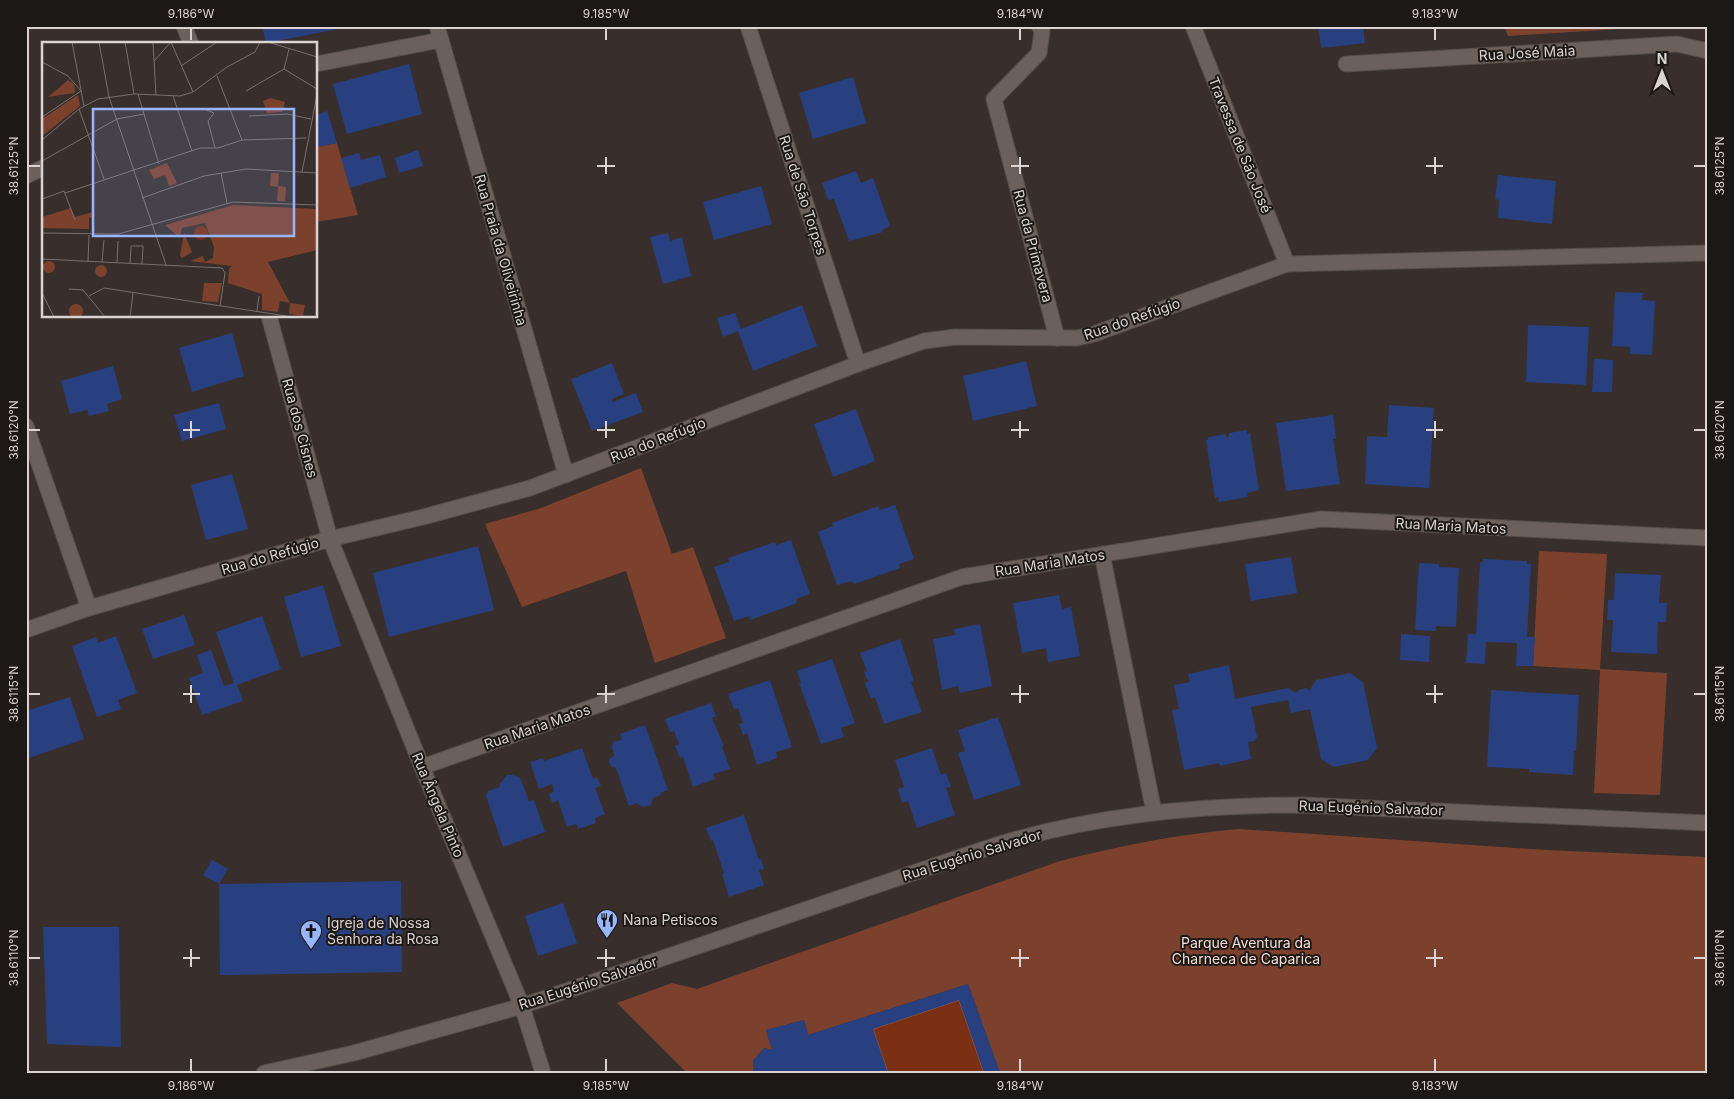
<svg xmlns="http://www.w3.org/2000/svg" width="1734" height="1099" viewBox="0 0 1734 1099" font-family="Inter,sans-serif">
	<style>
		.green { fill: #7c412c }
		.water { fill: #7b3013; stroke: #98614c }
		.building { fill: #284080 }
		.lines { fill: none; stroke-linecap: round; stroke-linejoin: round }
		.street-casing { stroke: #534c49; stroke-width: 17 }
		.secondary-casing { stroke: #534c49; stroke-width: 17 }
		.street { stroke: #6b605c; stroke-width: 15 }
		.secondary { stroke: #6b605c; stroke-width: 15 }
		.ticks { fill: none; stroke: #dad3d1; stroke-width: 2 }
		.labels { text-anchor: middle; stroke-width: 4; stroke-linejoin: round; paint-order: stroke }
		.street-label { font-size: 14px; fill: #dad3d1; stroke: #1c1816 }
		.poi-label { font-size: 14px; fill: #dad3d1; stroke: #1c1816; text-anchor: start }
		.park-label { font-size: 14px; fill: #f5ddd5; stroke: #1c1816 }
		.inset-road { fill: none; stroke: #79706d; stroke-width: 1 }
		.view { fill: #97b6fd; fill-opacity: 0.15; stroke: #97b6fd; stroke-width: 2.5 }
		.inset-edge { fill: none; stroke: #dad3d1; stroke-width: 2.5 }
		.neatline { fill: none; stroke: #dad3d1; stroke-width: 2 }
		.ticks-label { font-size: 12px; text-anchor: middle; fill: #dad3d1 }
	</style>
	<rect width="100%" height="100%" fill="#382e2b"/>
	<!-- green -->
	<g class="green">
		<polygon points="1504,26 1635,26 1635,28 1508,36"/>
		<polygon points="337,143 358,215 316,222 316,147"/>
		<polygon points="641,468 672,554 693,547 726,638 655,663 626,571 522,607 485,524 541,508"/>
		<polygon points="1539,551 1607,554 1600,669 1667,673 1660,795 1594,793 1600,670 1533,666"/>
		<path d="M1239,829L1546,850L1708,857V1073H1000L968,984L808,1035L804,1020L766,1030L772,1050L764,1048L753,1061L754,1073H687L617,1003L672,983L697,989L1060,861C1119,846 1179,834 1239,829Z"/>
	</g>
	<!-- water -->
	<polygon class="water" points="959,1000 984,1073 888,1073 873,1029"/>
	<!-- building -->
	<g class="building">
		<polygon points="262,26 349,26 349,27 266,43"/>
		<polygon points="1318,26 1363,26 1365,43 1321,48"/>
		<polygon points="409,64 422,114 347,134 333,84"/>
		<polygon points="853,77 866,123 813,139 799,93"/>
		<polygon points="327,111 337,143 317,147 316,115"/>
		<polygon points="418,150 423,166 399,173 395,158"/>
		<polygon points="359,153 361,160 380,155 386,177 350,188 341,158"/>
		<polygon points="856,171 861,183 873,178 890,226 882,230 883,232 849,241 834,199 828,200 822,183"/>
		<polygon points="1498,175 1556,181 1552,224 1498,218 1499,200 1495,199"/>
		<polygon points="761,186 772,224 714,240 703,202"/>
		<polygon points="668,233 670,241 682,237 691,276 663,284 650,237"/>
		<polygon points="1615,292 1643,293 1642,300 1655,301 1652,355 1630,354 1630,347 1612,346"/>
		<polygon points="802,305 817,346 753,371 738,331 723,337 717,318 735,313 741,329"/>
		<polygon points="1528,325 1589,327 1586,385 1526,382"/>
		<polygon points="232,333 244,376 192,392 179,348"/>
		<polygon points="1594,359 1613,360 1612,392 1592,392"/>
		<polygon points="1026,361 1037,406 973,421 963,376"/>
		<polygon points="612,363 624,394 612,399 613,402 636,393 643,412 592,431 571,379"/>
		<polygon points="113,366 122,399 107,404 109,411 89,416 87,410 70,414 61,381"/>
		<polygon points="219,403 226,429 182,441 174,415"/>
		<polygon points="1389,405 1434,408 1429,488 1365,484 1367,436 1387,437"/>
		<polygon points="856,409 875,461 833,477 814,424"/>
		<polygon points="1333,415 1336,439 1333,439 1340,484 1286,491 1276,423"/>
		<polygon points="1247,430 1247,434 1250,433 1259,490 1247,493 1248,497 1219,502 1218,497 1215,498 1206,440 1208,440 1208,437 1226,434 1226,437 1229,437 1229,433"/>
		<polygon points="232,474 248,529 206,540 191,485"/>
		<polygon points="895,505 914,559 899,564 900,568 854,584 852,581 837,585 818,532 833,526 832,523 878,506 880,510"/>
		<polygon points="791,540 810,594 796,599 797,603 750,620 749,616 734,621 714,567 729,562 728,558 775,542 776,545"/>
		<polygon points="478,546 494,610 389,637 373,573"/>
		<polygon points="1291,557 1297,593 1251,601 1245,564"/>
		<polygon points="1483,559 1527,561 1527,564 1531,564 1527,637 1535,637 1533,666 1516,666 1517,643 1486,642 1485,664 1466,663 1468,634 1476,634 1480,562 1483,562"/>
		<polygon points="1419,563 1439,564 1439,567 1459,568 1456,627 1436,626 1436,631 1415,630"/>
		<polygon points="1615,573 1661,575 1659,603 1667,603 1666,622 1658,622 1657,654 1611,652 1613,620 1607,620 1608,600 1614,600"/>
		<polygon points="323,585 341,646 301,657 284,597"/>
		<polygon points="1059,595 1062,609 1071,607 1080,656 1048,662 1046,648 1022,653 1013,603"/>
		<polygon points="184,615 195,645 153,659 142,629"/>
		<polygon points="262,616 281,669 237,685 243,701 202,715 189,678 203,673 197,655 211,650 224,686 234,683 216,632"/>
		<polygon points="980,624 992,686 960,693 958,686 942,690 933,639 955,635 954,629"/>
		<polygon points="1401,634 1430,636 1429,662 1400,660"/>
		<polygon points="116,636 137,693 118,700 121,709 97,717 72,646 96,637 98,643"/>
		<polygon points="900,639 914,681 911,682 922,712 884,724 875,697 871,699 865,683 869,681 868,679 867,679 864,672 867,671 860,653"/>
		<polygon points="832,659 855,723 841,728 844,737 821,744 799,683 801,683 797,671"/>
		<polygon points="1229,665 1235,699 1288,688 1296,693 1299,690 1306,688 1309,691 1316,680 1350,673 1363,682 1377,748 1368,760 1334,767 1321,759 1310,709 1291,713 1288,700 1251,707 1257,737 1254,741 1248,742 1251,759 1220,766 1219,763 1184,770 1172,710 1179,709 1174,685 1190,682 1188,674"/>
		<polygon points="770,680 792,747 776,752 777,758 757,765 747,733 743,735 739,724 743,723 738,708 734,709 728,694"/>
		<polygon points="1491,690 1579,695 1576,751 1574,751 1573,775 1529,772 1529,769 1487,767"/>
		<polygon points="70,697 84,739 26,759 26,711"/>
		<polygon points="711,703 716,716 712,718 724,746 722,746 730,769 713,774 715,779 693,787 683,757 680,758 675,746 679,744 674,731 670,732 665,719"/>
		<polygon points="998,717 1021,785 974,800 958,753 965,751 958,730"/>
		<polygon points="645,725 668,790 660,793 661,795 653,798 651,805 643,807 636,803 629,806 616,768 611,766 609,761 610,758 614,756 612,747 613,743 615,741 622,740 620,734"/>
		<polygon points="582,748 593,779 597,777 601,786 595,788 605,814 595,818 596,823 578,829 576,824 567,827 558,800 552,803 549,794 554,791 552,784 539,789 530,762 543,758 544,761"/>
		<polygon points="932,748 941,775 946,773 951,787 946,788 955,815 917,828 908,801 902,803 898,789 904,787 895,760"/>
		<polygon points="507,775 512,775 519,777 521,780 529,801 534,800 545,832 503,847 486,796 488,791 500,787 500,784"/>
		<polygon points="744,815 759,860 761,859 764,869 759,870 764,885 729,897 722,874 724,873 713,840 711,841 706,828"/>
		<polygon points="212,860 228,869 219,884 203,875"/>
		<polygon points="401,881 402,972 220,975 219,884"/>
		<polygon points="563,903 577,943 538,956 525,916"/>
		<polygon points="43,927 119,927 121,1047 47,1044"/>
		<polygon points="968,984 1000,1073 984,1073 959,1000 873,1029 888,1073 783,1073 782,1071 754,1073 753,1061 764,1048 772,1050 766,1030 804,1020 808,1035"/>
	</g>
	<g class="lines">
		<!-- street casing -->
		<g class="street-casing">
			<g id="street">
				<polyline points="184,26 191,44"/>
				<polyline points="437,26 566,475"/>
				<polyline points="748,26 858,364"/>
				<polyline points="1039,26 1042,31 1039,53 994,99 1057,338"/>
				<polyline points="1193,26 1287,264"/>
				<polyline points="316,64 441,40"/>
				<polyline points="1346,64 1677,44 1708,51"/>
				<polyline points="26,176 44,167"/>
				<polyline points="269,316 330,539 422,767 522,1006 543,1073"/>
				<polyline points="26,426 89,608"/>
				<polyline points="1102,554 1154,812"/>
				<polyline points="26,630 89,608 330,539 423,517 530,488 858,364 924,341 955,337 1077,338 1094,334 1287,264 1708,253"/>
				<polyline points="422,767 962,577 1321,519 1708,538"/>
			</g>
		</g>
		<!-- secondary casing -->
		<g class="secondary-casing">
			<path id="secondary" d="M264,1073L354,1053L522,1006L960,857C980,851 1000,843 1021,838C1113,813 1208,805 1303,805L1708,823"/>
		</g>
		<!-- street -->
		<use href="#street" class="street"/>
		<!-- secondary -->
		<use href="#secondary" class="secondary"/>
	</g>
	<!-- ticks -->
	<path class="ticks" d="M191,28V40M606,28V40M1020,28V40M1435,28V40M606,157V174M1020,157V174M1435,157V174M28,166H40M597,166H615M1011,166H1029M1426,166H1443M1694,166H1706M191,421V438M606,421V438M1020,421V438M1435,421V438M28,430H40M183,430H200M597,430H615M1011,430H1029M1426,430H1443M1694,430H1706M191,685V703M606,685V703M1020,685V703M1435,685V703M28,694H40M183,694H200M597,694H615M1011,694H1029M1426,694H1443M1694,694H1706M191,949V967M606,949V967M1020,949V967M1435,949V967M28,958H40M183,958H200M597,958H615M1011,958H1029M1426,958H1443M1694,958H1706M191,1059V1072M606,1059V1072M1020,1059V1072M1435,1059V1072"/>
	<!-- icons -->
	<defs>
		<g id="restaurant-pin" transform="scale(1.125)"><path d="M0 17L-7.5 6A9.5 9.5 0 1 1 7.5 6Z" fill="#97b6fd" stroke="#1c1816"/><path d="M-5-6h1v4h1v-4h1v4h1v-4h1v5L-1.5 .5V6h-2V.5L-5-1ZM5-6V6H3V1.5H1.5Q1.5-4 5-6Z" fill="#111"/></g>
		<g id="church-pin" transform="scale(1.125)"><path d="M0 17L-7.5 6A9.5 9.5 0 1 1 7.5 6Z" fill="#97b6fd" stroke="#1c1816"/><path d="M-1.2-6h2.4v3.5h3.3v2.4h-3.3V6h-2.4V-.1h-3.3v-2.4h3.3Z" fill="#111"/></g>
	</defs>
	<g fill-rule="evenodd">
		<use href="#restaurant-pin" x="607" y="920"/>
		<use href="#church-pin" x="311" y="931"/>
	</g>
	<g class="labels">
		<!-- street labels -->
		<g class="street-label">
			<text transform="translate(1527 53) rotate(-3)" y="5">Rua José Maia</text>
			<text transform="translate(1240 145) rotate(68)" y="5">Travessa de São José</text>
			<text transform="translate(803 195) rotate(72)" y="5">Rua de São Torpes</text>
			<text transform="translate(1033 246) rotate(75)" y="5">Rua da Primavera</text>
			<text transform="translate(501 250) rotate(74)" y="5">Rua Praia da Oliveirinha</text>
			<text transform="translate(1132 319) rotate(-19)" y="5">Rua do Refúgio</text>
			<text transform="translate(300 428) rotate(75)" y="5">Rua dos Cisnes</text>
			<text transform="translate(658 440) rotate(-21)" y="5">Rua do Refúgio</text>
			<text transform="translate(1451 526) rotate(3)" y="5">Rua Maria Matos</text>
			<text transform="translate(270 556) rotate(-16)" y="5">Rua do Refúgio</text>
			<text transform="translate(1050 563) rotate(-9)" y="5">Rua Maria Matos</text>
			<text transform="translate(537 727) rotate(-19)" y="5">Rua Maria Matos</text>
			<text transform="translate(438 805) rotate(67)" y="5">Rua Ângela Pinto</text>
			<text transform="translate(1371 808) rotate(2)" y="5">Rua Eugénio Salvador</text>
			<text transform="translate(972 855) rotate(-17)" y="5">Rua Eugénio Salvador</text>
			<text transform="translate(588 983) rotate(-18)" y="5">Rua Eugénio Salvador</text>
		</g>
		<!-- poi labels -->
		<g class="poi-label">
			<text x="623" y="925">Nana Petiscos</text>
			<text x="327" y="928">Igreja de Nossa<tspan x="327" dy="16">Senhora da Rosa</tspan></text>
		</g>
		<!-- park labels -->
		<g class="park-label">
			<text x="1246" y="948">Parque Aventura da<tspan x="1246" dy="16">Charneca de Caparica</tspan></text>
		</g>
	</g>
	<!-- overview -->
	<g transform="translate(42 42)">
		<rect width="275" height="275" fill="#382e2b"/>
		<path d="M26,38L32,42L33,51L6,55ZM36,53L38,64L0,94V77ZM228,56L243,60L240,70L225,71L221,59ZM125,121L135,141L127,144L123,133L112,137L107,128ZM229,131H237L236,144L244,145L243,159H235L236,145L228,144ZM191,163L275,167V208L226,220L248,261L263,263L261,274L247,272L248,261L238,259L236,270L220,268V252L186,241L187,227L190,224L148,219L161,214L163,220L171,216L172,205L163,181L140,186L138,196L123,183ZM29,166L33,175L51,170L53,174L47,176V187L0,186V175ZM142,191L150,210L140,216L138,214ZM1 225a6 6 0 1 1 12 0a6 6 0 1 1-12 0ZM53 229a6 6 0 1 1 12 0a6 6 0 1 1-12 0ZM162,241H180L176,260L160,259ZM27 269a7 7 0 1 1 14 0a7 7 0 1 1-14 0Z" fill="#7c412c"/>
		<path d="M152 191a7 7 0 1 1 14 0a7 7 0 1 1-14 0Z" fill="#7b3013"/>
		<path class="inset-road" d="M30,0L42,64M57,0L67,55L124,223M83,0L92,52M111,0L114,53M129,0L151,50M226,0L275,15M112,19L129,0M0,20L26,34L39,49L0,75M139,24L175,0M242,27L275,47M175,34L200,98M204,49L242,27L247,7M96,52L117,122M131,54L150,109M37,67L62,137M101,67H137M162,67L172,71L166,79L173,106M207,74L245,72L269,77M0,98L37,67L56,57L92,52L138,54L151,50L185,25L213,10L218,0M0,119L75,77L102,72M260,130L275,53M179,131L185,161M23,151L158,106H176L200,98L264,96M100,156L162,134L204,127L275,131M0,157L22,149L33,178M0,191L76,192L191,160L275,163M0,217L180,226L183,231L178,264M46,220L47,193M60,220L62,198M75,221L76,199M88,222L89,204H101L100,222M27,247L41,248L63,275M0,251L12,275M47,254L62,246L251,275M215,269L217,254M88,275L91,251"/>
		<path class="view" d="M51,67H252V194H51Z"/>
		<rect width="275" height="275" class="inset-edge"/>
	</g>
	<!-- border -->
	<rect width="1734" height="1099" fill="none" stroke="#1c1816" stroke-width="55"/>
	<!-- north arrow -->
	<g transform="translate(1662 72)" stroke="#1c1816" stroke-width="4" paint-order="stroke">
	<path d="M0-4L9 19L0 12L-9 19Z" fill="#dad3d1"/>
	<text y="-8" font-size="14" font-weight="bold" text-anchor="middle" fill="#dad3d1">N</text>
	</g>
	<rect x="28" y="28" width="1678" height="1044" class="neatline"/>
	<g class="ticks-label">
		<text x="191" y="18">9.186°W</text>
		<text x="606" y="18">9.185°W</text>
		<text x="1020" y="18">9.184°W</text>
		<text x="1435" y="18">9.183°W</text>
		<text transform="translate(14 166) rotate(-90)" y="4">38.6125°N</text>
		<text transform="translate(1720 166) rotate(-90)" y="4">38.6125°N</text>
		<text transform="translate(14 430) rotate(-90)" y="4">38.6120°N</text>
		<text transform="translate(1720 430) rotate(-90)" y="4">38.6120°N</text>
		<text transform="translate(14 694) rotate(-90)" y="4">38.6115°N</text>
		<text transform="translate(1720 694) rotate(-90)" y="4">38.6115°N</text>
		<text transform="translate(14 958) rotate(-90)" y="4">38.6110°N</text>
		<text transform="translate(1720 958) rotate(-90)" y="4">38.6110°N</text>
		<text x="191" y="1090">9.186°W</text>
		<text x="606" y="1090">9.185°W</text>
		<text x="1020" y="1090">9.184°W</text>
		<text x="1435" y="1090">9.183°W</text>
	</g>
</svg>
